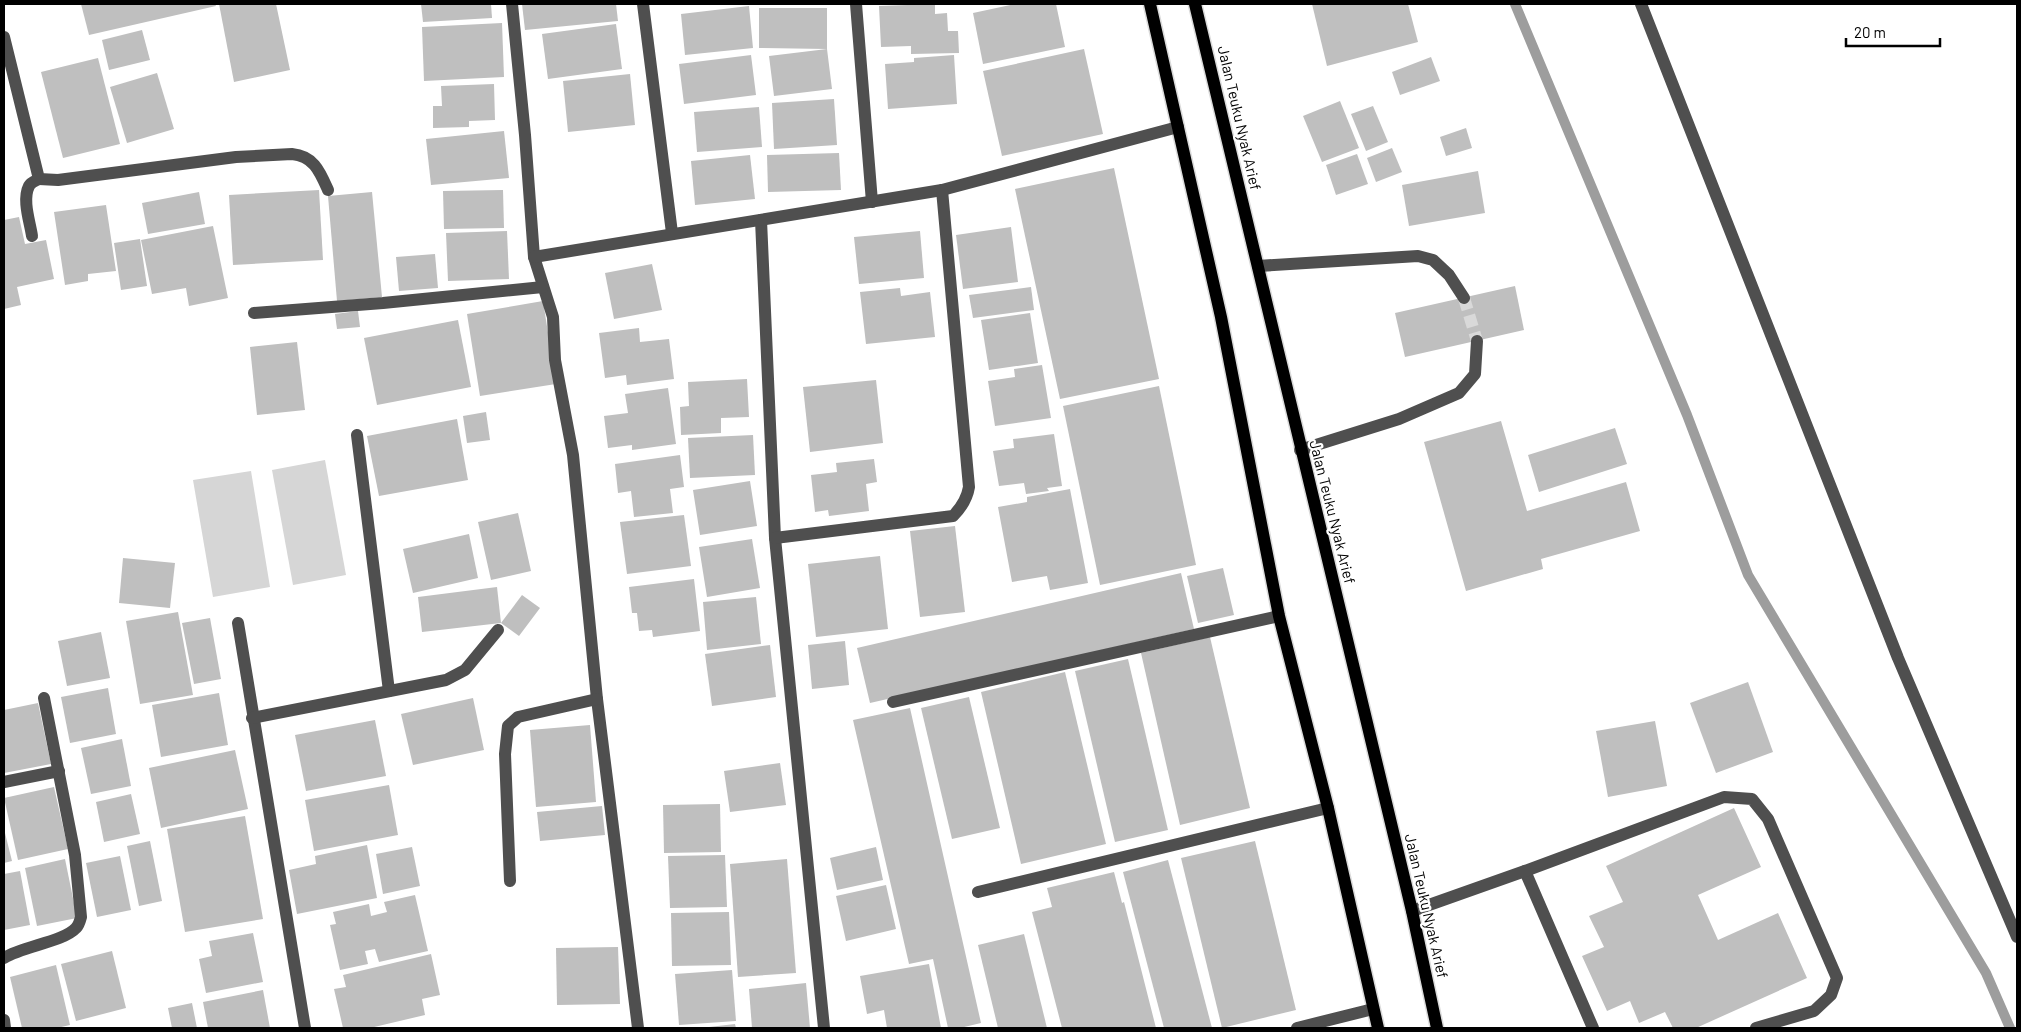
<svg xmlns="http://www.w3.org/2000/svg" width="2021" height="1032" viewBox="0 0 2021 1032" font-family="Barlow,sans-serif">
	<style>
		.green { fill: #d6d6d6 }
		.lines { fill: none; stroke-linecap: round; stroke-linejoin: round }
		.stream { stroke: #9d9d9d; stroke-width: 10 }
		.building { fill: #bfbfbf }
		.minor-tunnel { stroke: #d9d9d9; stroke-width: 12; stroke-dasharray: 12 6; stroke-linecap: butt }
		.major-casing { stroke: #dbdbdb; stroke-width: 15 }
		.minor { stroke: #4f4f4f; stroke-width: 12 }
		.major { stroke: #000; stroke-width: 12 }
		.labels { text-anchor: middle; stroke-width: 4.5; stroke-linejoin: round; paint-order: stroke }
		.street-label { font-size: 15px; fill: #000; stroke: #fff }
	</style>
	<rect width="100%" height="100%" fill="#fff"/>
	<!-- green -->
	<g class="green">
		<polygon points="325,460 346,575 293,585 272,470"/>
		<polygon points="251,471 270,587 213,597 193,480"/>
	</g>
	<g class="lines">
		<!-- stream -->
		<polyline class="stream" points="1515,4 1687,415 1748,575 1986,973 2010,1028"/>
	</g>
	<!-- building -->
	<g class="building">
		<polygon points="81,4 215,4 216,6 89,35"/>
		<polygon points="219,4 276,4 290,70 234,82"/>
		<polygon points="421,4 491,4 492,18 423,22"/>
		<polygon points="522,4 616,4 618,21 525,30"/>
		<polygon points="935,4 935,14 947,13 948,31 958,31 959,53 911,54 911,46 881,47 879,6"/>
		<polygon points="1015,4 1056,4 1065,47 983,64 973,13"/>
		<polygon points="1312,4 1408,4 1418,42 1327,66"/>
		<polygon points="749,6 753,48 685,55 681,14"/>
		<polygon points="759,8 827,8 827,49 759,48"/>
		<polygon points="502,23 504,77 424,81 422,27"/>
		<polygon points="616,24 622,69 548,79 542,34"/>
		<polygon points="142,30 150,60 109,70 102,40"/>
		<polygon points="827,49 832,89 774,96 769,56"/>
		<polygon points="1084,49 1103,134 1002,156 983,71"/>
		<polygon points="751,55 756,95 684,104 679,64"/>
		<polygon points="954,55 957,104 888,109 885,64 914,62 914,58"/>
		<polygon points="1431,57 1440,81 1400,95 1392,72"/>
		<polygon points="98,58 120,144 63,158 41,72"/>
		<polygon points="157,73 174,129 127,143 110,87"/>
		<polygon points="630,74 635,125 568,132 563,81"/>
		<polygon points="494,84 495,120 469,121 469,127 433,128 433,106 442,106 441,86"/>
		<polygon points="834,99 837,145 774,149 772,103"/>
		<polygon points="1340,101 1359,148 1322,162 1303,116"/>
		<polygon points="1373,106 1388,142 1366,151 1351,114"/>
		<polygon points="759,107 762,147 697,152 694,112"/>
		<polygon points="1466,128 1472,148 1446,156 1440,137"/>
		<polygon points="504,131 509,178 431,185 426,139"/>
		<polygon points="1392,148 1402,172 1376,182 1367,158"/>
		<polygon points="839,153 841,190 768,192 767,155"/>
		<polygon points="1357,154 1368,184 1336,195 1326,165"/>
		<polygon points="750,155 755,199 695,205 691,161"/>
		<polygon points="1114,168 1159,379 1060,399 1015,189"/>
		<polygon points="1478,171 1485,213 1409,226 1402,185"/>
		<polygon points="319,190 323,260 233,265 229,195"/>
		<polygon points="503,190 504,228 444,229 443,191"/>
		<polygon points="199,192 205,224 148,234 142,203"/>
		<polygon points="372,192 382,297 337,301 328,196"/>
		<polygon points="106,205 116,271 88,274 88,281 65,285 54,212"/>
		<polygon points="19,217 25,244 46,240 54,279 17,287 21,305 4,309 4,220"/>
		<polygon points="213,226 228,298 189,306 186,288 152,294 141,240"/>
		<polygon points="1011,227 1018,282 963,289 956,235"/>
		<polygon points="507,231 509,279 448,281 446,233"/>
		<polygon points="920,231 924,278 859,284 854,237"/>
		<polygon points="140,239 147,286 121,290 114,243"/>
		<polygon points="435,254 438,288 399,291 396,257"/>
		<polygon points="652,264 662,310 614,319 605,273"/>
		<polygon points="1515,286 1524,330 1405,357 1395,313"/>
		<polygon points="1031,287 1034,310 973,318 969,295"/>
		<polygon points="900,288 901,296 930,292 935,337 866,344 860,292"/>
		<polygon points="543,301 556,384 480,396 467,314"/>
		<polygon points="358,311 360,327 337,329 335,314"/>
		<polygon points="1030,313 1038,363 989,370 981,320"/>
		<polygon points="458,320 471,387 377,405 364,338"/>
		<polygon points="639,328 640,342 669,339 674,379 627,385 626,375 605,378 599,333"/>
		<polygon points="297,342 305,410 257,415 250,347"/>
		<polygon points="1042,365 1051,418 995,426 988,381 1015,377 1014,369"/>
		<polygon points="747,379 749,417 721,418 721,433 681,435 680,407 689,406 688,382"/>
		<polygon points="876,380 883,443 810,452 803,387"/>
		<polygon points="1159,386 1196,565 1100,585 1063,406"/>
		<polygon points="668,388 676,444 632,450 632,445 608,448 604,416 628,413 625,394"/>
		<polygon points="486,412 490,440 467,443 463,416"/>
		<polygon points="457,419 468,480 379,496 367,436"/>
		<polygon points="1501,421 1527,511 1626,482 1640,531 1541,559 1543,569 1466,591 1424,442"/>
		<polygon points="1615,428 1627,464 1539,492 1528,455"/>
		<polygon points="1054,434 1062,486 1047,488 1049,491 1026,494 1024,483 999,486 993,451 1014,448 1013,439"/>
		<polygon points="753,435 755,475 690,478 688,438"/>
		<polygon points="680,455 684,487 670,489 673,513 634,517 631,491 618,493 615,464"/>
		<polygon points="874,459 877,482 866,484 869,511 829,516 828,510 815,512 811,475 837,472 836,463"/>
		<polygon points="750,481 757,526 700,535 693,490"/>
		<polygon points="1070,489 1088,583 1050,590 1047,576 1012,582 998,507 1027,502 1027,497"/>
		<polygon points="518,513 531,571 491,580 478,522"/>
		<polygon points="684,515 691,566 627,574 620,522"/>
		<polygon points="955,526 965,612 920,617 910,531"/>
		<polygon points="469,534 478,578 413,593 403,549"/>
		<polygon points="752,539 760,588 707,597 699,547"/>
		<polygon points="880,556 888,629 816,637 808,564"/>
		<polygon points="123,558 175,563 170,608 119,603"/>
		<polygon points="1223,568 1234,615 1198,623 1187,576"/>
		<polygon points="1181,573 1194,629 870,703 857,648"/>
		<polygon points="694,579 700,631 653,637 652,630 639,631 637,613 632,613 629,587"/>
		<polygon points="497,587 501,623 422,632 418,597"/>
		<polygon points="522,595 540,608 519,636 501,623"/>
		<polygon points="756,597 761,644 707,650 703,602"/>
		<polygon points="178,612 193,695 140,704 126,621"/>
		<polygon points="210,618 221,679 194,684 182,623"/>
		<polygon points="101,632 110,678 67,686 58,641"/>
		<polygon points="1210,637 1250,808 1180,825 1141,653"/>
		<polygon points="845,641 849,685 812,689 808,645"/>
		<polygon points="770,645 776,697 712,706 705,654"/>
		<polygon points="1128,659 1168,830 1115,842 1075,671"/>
		<polygon points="1065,672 1106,844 1021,864 981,692"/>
		<polygon points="1748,682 1773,752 1716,773 1690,703"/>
		<polygon points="108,688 116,734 70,743 61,697"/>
		<polygon points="219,693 228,745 161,757 152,705"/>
		<polygon points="969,697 1000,828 952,839 921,708"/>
		<polygon points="473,698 484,750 413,765 401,714"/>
		<polygon points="38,703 51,764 4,773 4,710"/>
		<polygon points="910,708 981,1023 960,1028 948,1028 933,959 909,964 853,720"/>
		<polygon points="375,720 386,776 306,791 295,735"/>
		<polygon points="1655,721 1667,786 1608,797 1596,731"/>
		<polygon points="590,725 596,802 536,807 530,730"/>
		<polygon points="122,739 131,786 91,794 81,748"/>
		<polygon points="235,750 248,809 161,828 149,768"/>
		<polygon points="780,763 786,805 730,812 724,771"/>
		<polygon points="389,785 398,835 314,851 305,800"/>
		<polygon points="54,787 68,849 18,860 4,798"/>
		<polygon points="131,794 140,834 104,842 96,802"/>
		<polygon points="720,804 721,852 664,853 663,805"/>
		<polygon points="602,806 605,835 540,841 537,812"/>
		<polygon points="1734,808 1761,867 1698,895 1718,940 1778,913 1807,978 1696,1028 1673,1028 1665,1012 1639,1023 1630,1001 1607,1011 1582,956 1604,947 1589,916 1623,902 1606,866"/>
		<polygon points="245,816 263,919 185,932 167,829"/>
		<polygon points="4,829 12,861 4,863"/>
		<polygon points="150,841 162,901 139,906 127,846"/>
		<polygon points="1255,841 1296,1010 1222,1028 1181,858"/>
		<polygon points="367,845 377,898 297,914 289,870 316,864 315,856"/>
		<polygon points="412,847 420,886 383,894 376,854"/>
		<polygon points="876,847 883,880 837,890 830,858"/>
		<polygon points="725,855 727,907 670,908 668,856"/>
		<polygon points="120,856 131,910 97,917 86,863"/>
		<polygon points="65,859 77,918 37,926 25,868"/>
		<polygon points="787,859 796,973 738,977 730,864"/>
		<polygon points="1168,860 1212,1028 1164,1028 1123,872"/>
		<polygon points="20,871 30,925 4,930 4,874"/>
		<polygon points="1114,872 1122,903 1124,902 1156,1028 1062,1028 1032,912 1052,907 1047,888"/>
		<polygon points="886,885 896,929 846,941 836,896"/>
		<polygon points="415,895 428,951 379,962 375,949 365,951 368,964 340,970 330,925 336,924 333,912 369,904 371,916 387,912 384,902"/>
		<polygon points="729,912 731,965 672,966 671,913"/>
		<polygon points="253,933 263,982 206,993 199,959 212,956 209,941"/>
		<polygon points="1024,934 1047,1028 998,1028 978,945"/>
		<polygon points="618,947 620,1004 557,1005 556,948"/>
		<polygon points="112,951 126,1008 76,1021 61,964"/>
		<polygon points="431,954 440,995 422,999 425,1015 370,1028 343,1028 334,989 346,987 343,975"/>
		<polygon points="929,964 941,1028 887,1028 884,1010 867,1014 860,976"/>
		<polygon points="56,965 70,1025 57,1028 22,1028 10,977"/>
		<polygon points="732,970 736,1021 679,1025 675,974"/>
		<polygon points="806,983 810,1028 752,1028 749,989"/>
		<polygon points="263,990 270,1028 208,1028 203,1002"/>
		<polygon points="192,1003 197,1028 172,1028 168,1008"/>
		<polygon points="735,1024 736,1028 709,1028 709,1027"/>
	</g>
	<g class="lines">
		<!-- minor-tunnel -->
		<polyline class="minor-tunnel" points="1464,298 1477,341"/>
		<!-- major casing -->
		<g class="major-casing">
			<g id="major">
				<polyline points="1150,4 1221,317 1279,616 1328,808 1378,1028"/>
				<polyline points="1195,4 1412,911 1437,1028"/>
			</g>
		</g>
		<!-- minor -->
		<g class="minor">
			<polyline points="512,4 525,135 534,257 553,317 555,360 573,455 597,699 638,1028"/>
			<polyline points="643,4 672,233"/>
			<polyline points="856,4 872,202"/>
			<polyline points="1641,4 1898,658 2017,937"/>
			<path d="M4,37L39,179L58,180L236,157L292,154C314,156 320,172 328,190"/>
			<polyline points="761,220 775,538 824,1028"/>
			<path d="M32,236C30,222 22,200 29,186C31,182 35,181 39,179"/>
			<polyline points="534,257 942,190 1178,127"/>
			<polyline points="1258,266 1418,256 1433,260 1449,275 1464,298"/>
			<polyline points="254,313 383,303 543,287"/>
			<polyline points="357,435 389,691"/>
			<polyline points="1300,450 1399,419 1459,393 1475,374 1477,341"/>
			<path d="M775,538L953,516C961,508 967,499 969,487L942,190"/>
			<polyline points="238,623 305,1028"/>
			<polyline points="893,702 1279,616"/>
			<polyline points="252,718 446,680 465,670 498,630"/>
			<polyline points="4,782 59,771"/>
			<polyline points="1525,871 1593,1028"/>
			<polyline points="510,881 505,754 508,726 518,717 597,699"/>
			<polyline points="978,892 1328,808"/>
			<polyline points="1412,911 1525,871 1724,797 1752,799 1768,819 1837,978 1831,995 1814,1011 1756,1028"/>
			<path d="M4,958C23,946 63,942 76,928C79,925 80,921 81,917L75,855L44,698"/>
			<polyline points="4,1020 5,1028"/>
			<polyline points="1297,1028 1373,1009"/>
		</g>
		<!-- major -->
		<use href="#major" class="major"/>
	</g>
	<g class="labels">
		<!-- street labels -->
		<g class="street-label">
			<text transform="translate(1239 118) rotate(77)" y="5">Jalan Teuku Nyak Arief</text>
			<text transform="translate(1332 512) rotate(76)" y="5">Jalan Teuku Nyak Arief</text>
			<text transform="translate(1426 906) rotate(77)" y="5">Jalan Teuku Nyak Arief</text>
		</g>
	</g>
	<!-- border -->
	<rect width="2021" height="1032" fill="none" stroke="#000000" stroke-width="10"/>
	<!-- scale -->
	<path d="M1846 38v8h94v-8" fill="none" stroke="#000000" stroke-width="2.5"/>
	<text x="1854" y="38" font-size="15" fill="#000000" stroke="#ffffff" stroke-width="4" paint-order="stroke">20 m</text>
</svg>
